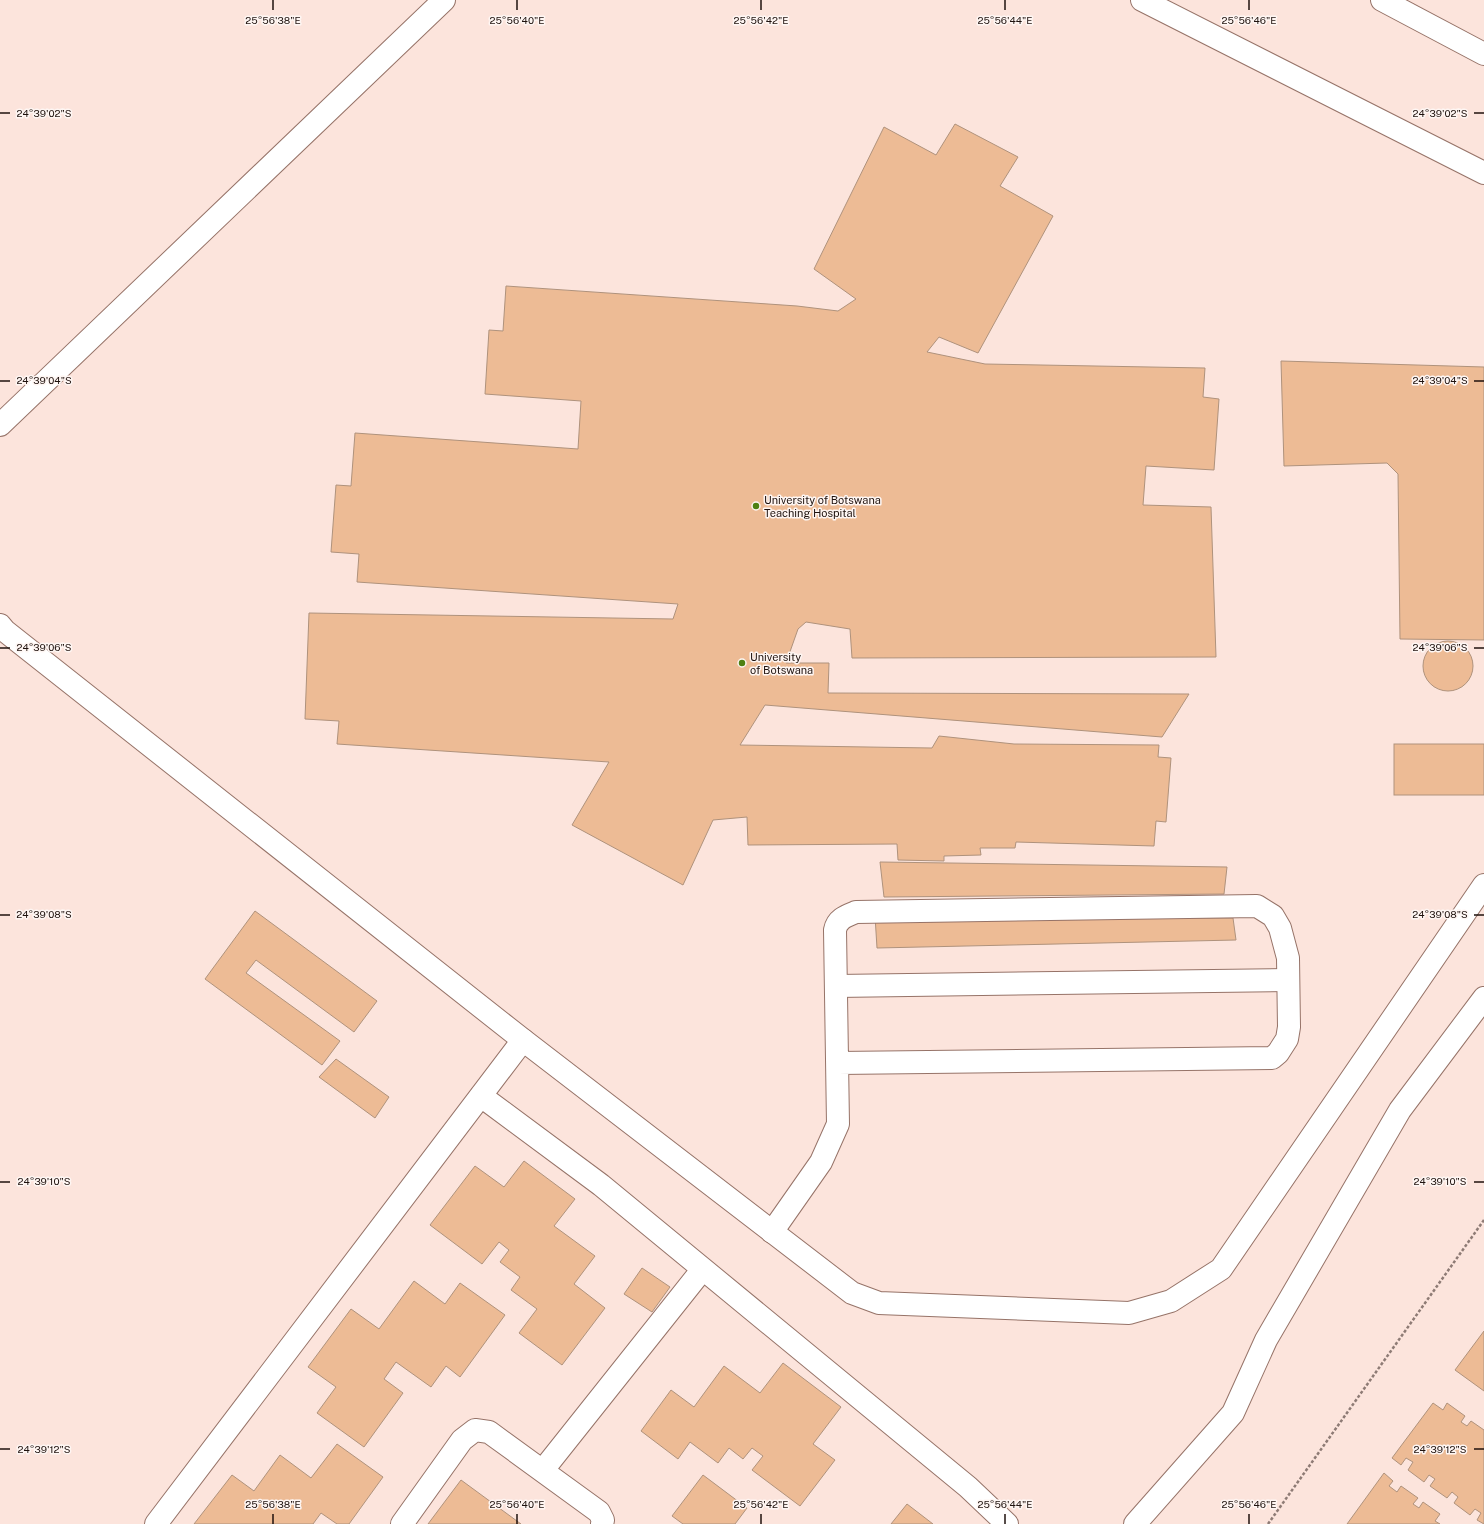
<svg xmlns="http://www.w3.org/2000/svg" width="1484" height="1524" viewBox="0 0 1484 1524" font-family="'Public Sans',sans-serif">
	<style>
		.building { fill: #edbb95; stroke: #af927c }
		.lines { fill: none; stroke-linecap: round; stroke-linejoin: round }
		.minor-casing { stroke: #967368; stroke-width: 24 }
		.path { stroke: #8e7b75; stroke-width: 2.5; stroke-dasharray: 3 2; stroke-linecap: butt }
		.minor { stroke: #fff; stroke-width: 22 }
		.ticks { fill: none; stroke: #1f120e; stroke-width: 1.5 }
		.poi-dot { fill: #4e8012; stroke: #fef6f3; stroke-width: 1.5 }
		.labels { text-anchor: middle; stroke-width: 3; stroke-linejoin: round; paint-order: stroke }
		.poi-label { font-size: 11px; fill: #1f120e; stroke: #fef6f3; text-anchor: start }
		.ticks-label { font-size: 10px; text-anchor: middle; fill: #1f120e; stroke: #fef6f3; stroke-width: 3; stroke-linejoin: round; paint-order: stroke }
	</style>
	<rect width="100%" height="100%" fill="#fce4dc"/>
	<!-- building -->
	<g class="building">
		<polygon points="955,124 1018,157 1000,186 1053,216 978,353 939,337 927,352 985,364 1205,368 1203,397 1219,399 1214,470 1146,466 1143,505 1211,507 1216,657 852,658 850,629 806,622 798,629 786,663 829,663 828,693 1189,694 1162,737 765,705 740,745 932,748 939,736 1014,744 1159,745 1158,757 1171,758 1166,822 1156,821 1154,846 1016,842 1015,848 980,848 981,855 944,856 944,861 898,860 897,844 748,845 747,817 713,820 683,885 572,825 609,762 337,744 339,721 305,719 309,613 673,619 678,604 357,582 359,554 331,552 336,485 351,486 355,433 578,449 581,401 485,394 489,330 503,331 506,286 797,306 838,311 856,299 814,269 884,127 936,155"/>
		<polygon points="1281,361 1484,367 1484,640 1400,639 1398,474 1387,463 1284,466"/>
		<circle cx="1448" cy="666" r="25"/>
		<rect x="1394" y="744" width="90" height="51"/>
		<polygon points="880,862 1227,867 1224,894 884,897"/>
		<polygon points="255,911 377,1001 354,1032 256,960 246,973 340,1041 322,1065 205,979"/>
		<polygon points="875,916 1233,918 1236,940 877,948"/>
		<polygon points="336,1059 389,1097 375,1118 319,1077"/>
		<polygon points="524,1161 575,1199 554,1226 595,1256 574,1284 605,1308 562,1365 519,1333 537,1309 511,1290 520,1277 500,1262 509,1250 499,1242 482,1264 430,1225 475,1166 504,1187"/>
		<polygon points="642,1268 670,1287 652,1312 624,1294"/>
		<polygon points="414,1281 445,1304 460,1283 505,1315 460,1377 446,1366 431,1387 396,1362 384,1379 403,1393 364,1447 317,1413 336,1387 308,1367 351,1309 379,1329"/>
		<polygon points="1484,1331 1484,1391 1455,1370"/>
		<polygon points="783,1363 841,1407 813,1444 835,1460 800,1506 752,1470 763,1456 752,1448 743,1459 729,1448 718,1463 690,1442 678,1459 641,1431 671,1390 694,1407 724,1366 760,1393"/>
		<polygon points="1433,1403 1443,1410 1447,1403 1465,1416 1461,1422 1467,1426 1471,1421 1484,1430 1484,1524 1477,1520 1481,1513 1475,1509 1470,1515 1454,1503 1458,1497 1452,1492 1447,1498 1430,1486 1435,1479 1429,1475 1424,1482 1408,1470 1413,1462 1406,1458 1401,1465 1392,1458"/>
		<polygon points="337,1444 383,1477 349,1524 337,1524 321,1513 313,1524 194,1524 232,1475 254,1491 280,1455 311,1478"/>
		<polygon points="1384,1473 1393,1481 1389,1486 1397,1492 1401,1486 1418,1498 1413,1504 1419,1508 1423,1502 1440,1514 1435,1521 1440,1524 1347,1524"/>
		<polygon points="703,1475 747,1508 735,1524 683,1524 672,1516"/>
		<polygon points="461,1480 521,1524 428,1524"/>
		<polygon points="907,1504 933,1524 891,1524"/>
	</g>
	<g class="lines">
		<!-- minor casing -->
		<g class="minor-casing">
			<g id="minor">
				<polyline points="1142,0 1484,173"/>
				<polyline points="1382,0 1484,54"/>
				<polyline points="0,425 444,0"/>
				<polyline points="0,625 5,631 523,1040 852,1293 879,1303 1129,1313 1171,1301 1221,1269 1484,885"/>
				<polyline points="836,986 1288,980"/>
				<polyline points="481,1096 601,1185 968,1487 1007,1524"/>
				<path d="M772,1232L821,1162L838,1124L835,930C837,919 846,916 856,912L1257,906L1273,916L1280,928L1288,958L1289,1027L1287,1039L1278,1053L1272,1058L838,1063"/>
				<polyline points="543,1470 702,1270"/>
				<polyline points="156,1524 523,1040"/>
				<polyline points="402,1524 462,1440 475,1430 489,1432 599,1512 603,1520 602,1524"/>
				<polyline points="1135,1524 1233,1413 1266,1340 1400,1110 1484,998"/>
			</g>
		</g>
		<!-- path -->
		<polyline class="path" points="1268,1524 1484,1220"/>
		<!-- minor -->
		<use href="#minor" class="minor"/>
	</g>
	<!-- ticks -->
	<path class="ticks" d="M273,0V10M517,0V10M761,0V10M1005,0V10M1249,0V10M0,113H10M1474,113H1484M0,381H10M1474,381H1484M0,648H10M1474,648H1484M0,915H10M1474,915H1484M0,1182H10M1474,1182H1484M0,1449H10M1474,1449H1484M273,1514V1524M517,1514V1524M761,1514V1524M1005,1514V1524M1249,1514V1524"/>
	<!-- markers -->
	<g class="poi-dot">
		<circle cx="756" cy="506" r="4"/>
		<circle cx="742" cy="663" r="4"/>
	</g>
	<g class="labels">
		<!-- poi labels -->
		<g class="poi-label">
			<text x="764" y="504">University of Botswana<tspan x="764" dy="13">Teaching Hospital</tspan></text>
			<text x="750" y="661">University<tspan x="750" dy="13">of Botswana</tspan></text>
		</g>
	</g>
	<g class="ticks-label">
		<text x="273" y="24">25°56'38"E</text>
		<text x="517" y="24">25°56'40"E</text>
		<text x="761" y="24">25°56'42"E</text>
		<text x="1005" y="24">25°56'44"E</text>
		<text x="1249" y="24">25°56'46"E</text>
		<text x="44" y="117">24°39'02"S</text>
		<text x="1440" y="117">24°39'02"S</text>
		<text x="44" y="384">24°39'04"S</text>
		<text x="1440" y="384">24°39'04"S</text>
		<text x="44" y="651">24°39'06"S</text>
		<text x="1440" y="651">24°39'06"S</text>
		<text x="44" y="918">24°39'08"S</text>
		<text x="1440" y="918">24°39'08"S</text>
		<text x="44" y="1185">24°39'10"S</text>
		<text x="1440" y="1185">24°39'10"S</text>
		<text x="44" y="1453">24°39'12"S</text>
		<text x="1440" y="1453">24°39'12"S</text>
		<text x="273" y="1508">25°56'38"E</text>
		<text x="517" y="1508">25°56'40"E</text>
		<text x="761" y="1508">25°56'42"E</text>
		<text x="1005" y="1508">25°56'44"E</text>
		<text x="1249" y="1508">25°56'46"E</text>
	</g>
</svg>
